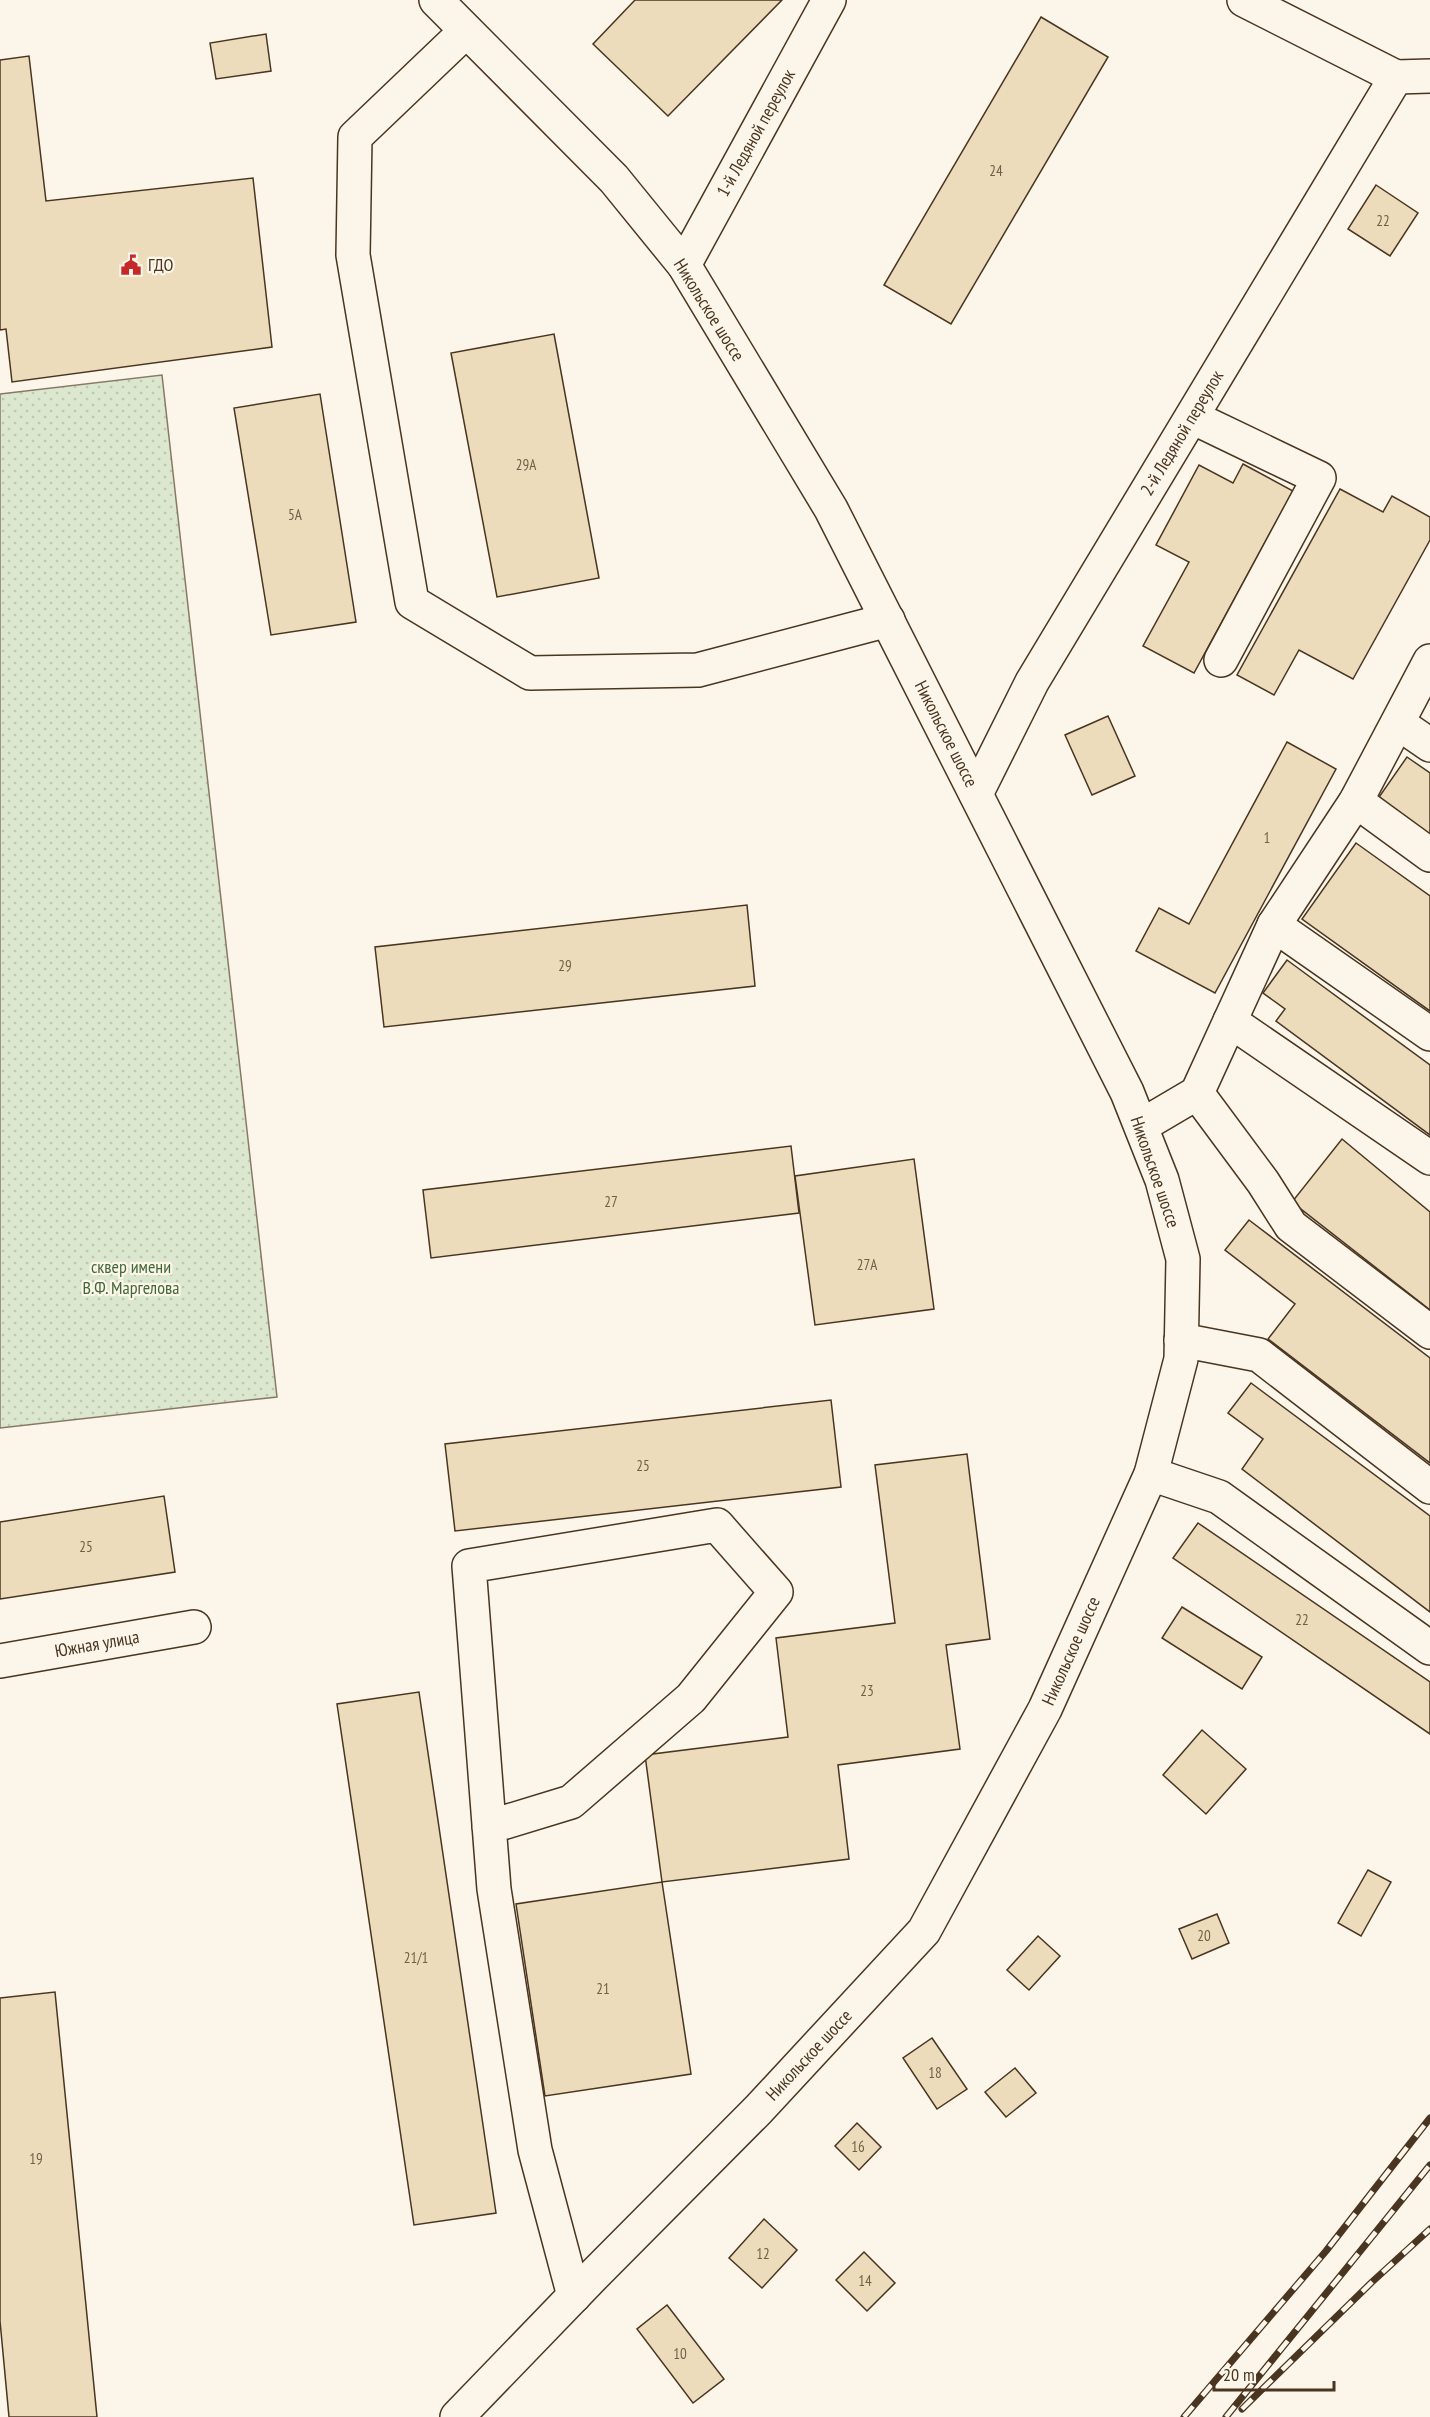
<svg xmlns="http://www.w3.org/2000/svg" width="1430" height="2417" viewBox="0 0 1430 2417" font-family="'PT Sans Narrow',sans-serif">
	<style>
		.grass { fill: url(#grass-dots); stroke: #887966; stroke-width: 1.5 }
		.building { fill: #ecdcbc; stroke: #4a3520; stroke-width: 1.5 }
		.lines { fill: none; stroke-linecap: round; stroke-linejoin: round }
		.minor-casing { stroke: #4a3520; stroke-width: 36 }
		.minor { stroke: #fbf6e9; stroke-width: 33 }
		.rail-casing { stroke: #4a3520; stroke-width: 7 }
		.rail { stroke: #fbf6e9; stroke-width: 4.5; stroke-dasharray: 14; stroke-linecap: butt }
		.labels { text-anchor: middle; stroke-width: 4.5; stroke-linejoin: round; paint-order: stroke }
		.number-label { font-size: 15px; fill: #725f47 }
		.street-label { font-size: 18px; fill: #4a3520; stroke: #fbf6e9 }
		.poi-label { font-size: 18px; fill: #4a3520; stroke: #fbf6e9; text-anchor: start }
		.park-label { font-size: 18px; fill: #436837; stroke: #fbf6e9 }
	</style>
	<defs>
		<pattern id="grass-dots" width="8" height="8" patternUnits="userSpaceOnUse" patternTransform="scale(1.5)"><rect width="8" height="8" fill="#dce7d0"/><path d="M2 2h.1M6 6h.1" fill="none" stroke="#bec7b2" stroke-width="1.8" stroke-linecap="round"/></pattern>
	</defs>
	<rect width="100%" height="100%" fill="#fbf6e9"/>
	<!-- grass -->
	<polygon class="grass" points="162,375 277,1397 0,1428 0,394"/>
	<!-- building -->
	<g class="building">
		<polygon points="635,0 782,0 668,116 593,44"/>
		<polygon points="1041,17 1108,57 951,324 884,285"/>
		<polygon points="266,34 271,71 216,79 210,43"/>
		<polygon points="29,56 46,201 253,178 272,347 12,382 6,329 0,330 0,60"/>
		<polygon points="1376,185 1418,213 1390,256 1348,229"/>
		<polygon points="554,334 599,578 497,597 451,353"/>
		<polygon points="320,394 356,622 271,635 234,408"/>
		<polygon points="1243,464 1293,491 1194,673 1143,646 1189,562 1156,545 1199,465 1233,483"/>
		<polygon points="1340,489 1383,512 1392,496 1430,517 1430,540 1353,679 1299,650 1274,695 1237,675"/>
		<polygon points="1108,716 1135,776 1092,795 1065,735"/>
		<polygon points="1287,742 1336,769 1215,993 1136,951 1159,908 1189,924"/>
		<polygon points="1407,757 1430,773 1430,836 1377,800"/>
		<polygon points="1356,843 1430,896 1430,1011 1302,919"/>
		<polygon points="747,905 755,986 384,1027 375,947"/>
		<polygon points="1287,960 1430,1065 1430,1135 1276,1021 1285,1009 1263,993"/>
		<polygon points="1342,1139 1430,1212 1430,1310 1292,1202"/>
		<polygon points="791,1146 799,1213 431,1258 423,1190"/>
		<polygon points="914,1159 934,1309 815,1325 795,1176"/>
		<polygon points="1249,1220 1430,1358 1430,1463 1268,1339 1295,1304 1225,1250"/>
		<polygon points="1251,1383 1430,1516 1430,1612 1242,1469 1263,1439 1228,1413"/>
		<polygon points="831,1400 841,1487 455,1531 445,1444"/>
		<polygon points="967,1454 990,1639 946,1645 960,1749 838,1765 849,1859 662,1882 645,1755 788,1737 776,1638 895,1623 875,1465"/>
		<polygon points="164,1496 175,1572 0,1599 0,1522"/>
		<polygon points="1198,1523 1430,1682 1430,1734 1173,1558"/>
		<polygon points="1182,1607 1262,1657 1242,1689 1162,1638"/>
		<polygon points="419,1692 496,2213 414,2225 337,1704"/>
		<polygon points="1202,1730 1246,1769 1206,1814 1163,1775"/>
		<polygon points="1368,1870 1391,1882 1361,1936 1338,1923"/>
		<polygon points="662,1882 691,2074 545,2096 516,1904"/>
		<polygon points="1217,1914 1229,1943 1192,1959 1179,1929"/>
		<polygon points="1038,1936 1060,1956 1029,1990 1007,1970"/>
		<polygon points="55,1992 97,2417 9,2417 0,2321 0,1998"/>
		<polygon points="932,2038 967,2089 937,2109 903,2058"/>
		<polygon points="1015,2068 1036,2093 1006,2117 985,2092"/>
		<polygon points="857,2123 881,2147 859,2170 835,2146"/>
		<polygon points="764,2219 797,2250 762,2288 729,2258"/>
		<polygon points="864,2252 895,2283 867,2311 836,2280"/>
		<polygon points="667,2305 724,2379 693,2403 637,2329"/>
	</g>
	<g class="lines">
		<!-- minor casing -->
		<g class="minor-casing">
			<g id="minor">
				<polyline points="436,0 614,179 684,265 831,509 1127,1092 1162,1180 1183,1259 1181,1359 1151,1474 1045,1709 924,1931 758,2110 596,2273 457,2417"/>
				<polyline points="466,31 355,137 353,255 412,602 530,673 698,670 888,620"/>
				<polyline points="1396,77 1430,76"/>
				<polyline points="684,265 829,0"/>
				<polyline points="1192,417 1319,478 1221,660"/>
				<polyline points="1398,723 1430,745"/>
				<polyline points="976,794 1032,682 1396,77 1244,0"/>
				<polyline points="1356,801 1430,855"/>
				<polyline points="1274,925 1430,1034"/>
				<polyline points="1230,1021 1430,1158"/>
				<polyline points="1197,1093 1263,1182 1291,1226 1430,1332"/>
				<polyline points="1141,1126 1197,1093 1274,925 1356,801 1430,661"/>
				<polyline points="1181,1340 1259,1355 1430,1487"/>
				<polyline points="1151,1474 1219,1497 1430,1648"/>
				<polyline points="0,1661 194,1627"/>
				<polyline points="489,1827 571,1802 691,1698 776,1592 717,1525 469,1566 494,1889 535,2150 574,2296"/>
			</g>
		</g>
		<!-- minor -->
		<use href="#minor" class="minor"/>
		<!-- rail casing -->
		<g class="rail-casing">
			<g id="rail">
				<polyline points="1242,2409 1372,2282 1430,2229"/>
				<polyline points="1184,2417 1326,2251 1430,2118"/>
				<polyline points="1226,2417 1430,2165"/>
			</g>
		</g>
		<!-- rail -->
		<use href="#rail" class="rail"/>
	</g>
	<!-- icons -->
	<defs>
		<g id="civic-bare" transform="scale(1.62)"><path d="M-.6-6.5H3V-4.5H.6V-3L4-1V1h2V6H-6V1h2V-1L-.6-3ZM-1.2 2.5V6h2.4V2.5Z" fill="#c62828" stroke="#fbf6e9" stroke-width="2.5" paint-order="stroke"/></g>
	</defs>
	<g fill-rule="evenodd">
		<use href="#civic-bare" x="131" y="265"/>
	</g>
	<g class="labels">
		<!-- number labels -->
		<g class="number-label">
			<text x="996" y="176">24</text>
			<text x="1383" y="226">22</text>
			<text x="526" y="470">29А</text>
			<text x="295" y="520">5А</text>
			<text x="1267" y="843">1</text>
			<text x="565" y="971">29</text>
			<text x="611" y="1207">27</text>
			<text x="867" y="1270">27А</text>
			<text x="643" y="1471">25</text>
			<text x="86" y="1552">25</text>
			<text x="1302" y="1625">22</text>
			<text x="867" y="1696">23</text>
			<text x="1204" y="1941">20</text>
			<text x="416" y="1963">21/1</text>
			<text x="603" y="1994">21</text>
			<text x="935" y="2078">18</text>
			<text x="858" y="2152">16</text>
			<text x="36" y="2164">19</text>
			<text x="763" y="2259">12</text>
			<text x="865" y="2286">14</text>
			<text x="680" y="2359">10</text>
		</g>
		<!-- street labels -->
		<g class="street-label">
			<text transform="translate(756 133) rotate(-61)" y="6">1-й Ледяной переулок</text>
			<text transform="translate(709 310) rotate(58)" y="6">Никольское шоссе</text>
			<text transform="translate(1182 433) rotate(-59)" y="6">2-й Ледяной переулок</text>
			<text transform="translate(946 734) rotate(63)" y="6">Никольское шоссе</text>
			<text transform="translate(1155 1172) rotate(71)" y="6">Никольское шоссе</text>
			<text transform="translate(97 1644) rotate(-10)" y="6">Южная улица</text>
			<text transform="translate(1071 1651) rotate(-66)" y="6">Никольское шоссе</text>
			<text transform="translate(809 2055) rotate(-47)" y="6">Никольское шоссе</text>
		</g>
		<!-- poi labels -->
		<g class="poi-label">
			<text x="148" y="271">ГДО</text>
		</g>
		<!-- park labels -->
		<g class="park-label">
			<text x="131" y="1273">сквер имени<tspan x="131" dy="21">В.Ф. Маргелова</tspan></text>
		</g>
	</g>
	<!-- scale -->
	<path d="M1214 2381v9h120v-9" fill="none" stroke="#4a3520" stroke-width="3"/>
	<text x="1223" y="2381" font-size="18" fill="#4a3520" stroke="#fbf6e9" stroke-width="4.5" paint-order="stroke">20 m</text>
</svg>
